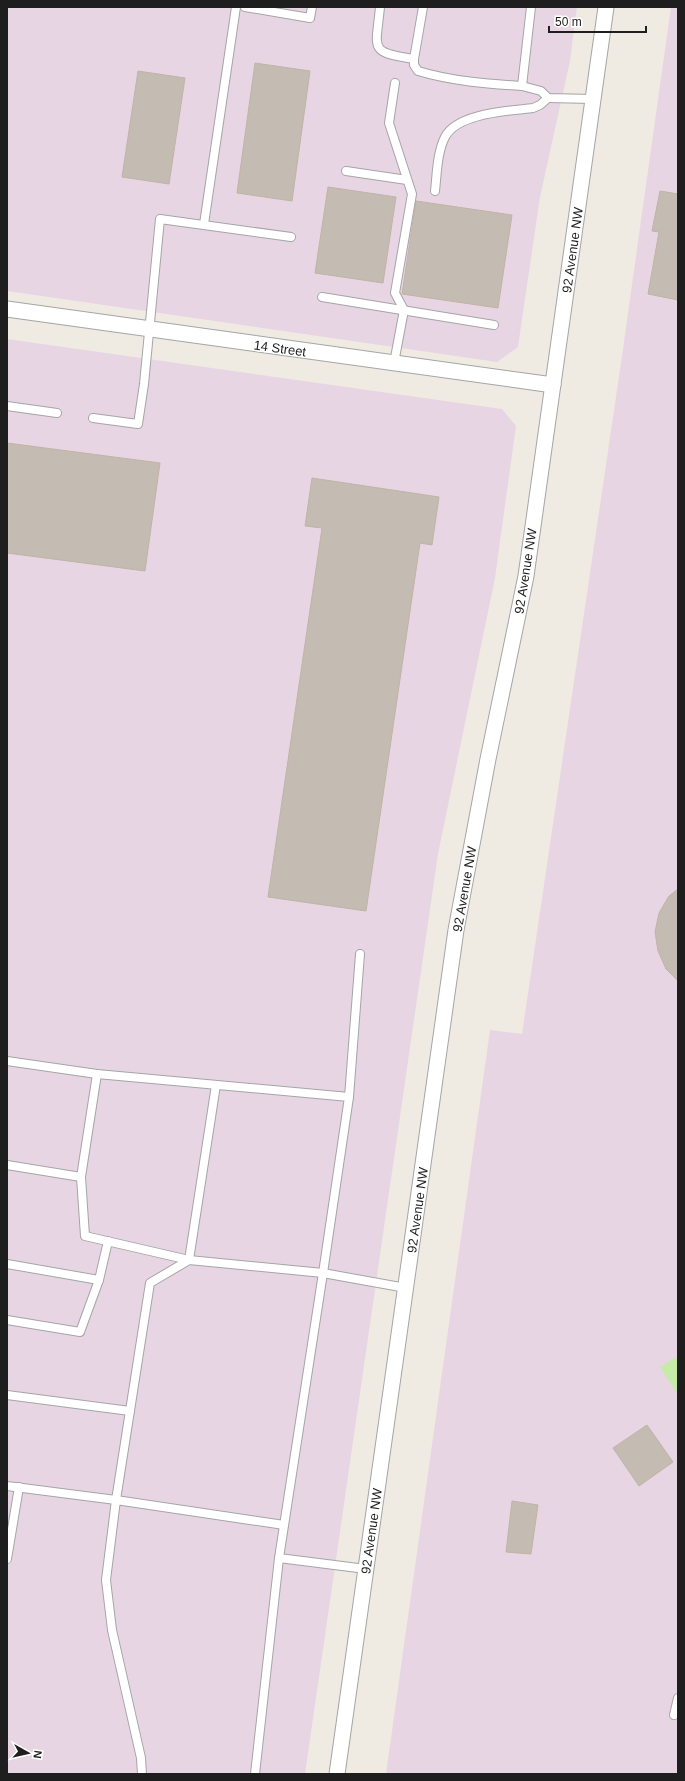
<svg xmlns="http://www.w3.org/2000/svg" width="685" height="1781" viewBox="0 0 685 1781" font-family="Arial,sans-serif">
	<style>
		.industrial { fill: #e8d5e4 }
		.grass { fill: #c6eaa8 }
		.building { fill: #c4bbb3; stroke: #c1b3a5 }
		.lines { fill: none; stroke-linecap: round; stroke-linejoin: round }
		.lane-casing { stroke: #a5a5a5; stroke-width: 10 }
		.street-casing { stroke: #a5a5a5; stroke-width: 17 }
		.lane { stroke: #fff; stroke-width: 8 }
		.street { stroke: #fff; stroke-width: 15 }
		.labels { text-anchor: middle; stroke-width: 3; stroke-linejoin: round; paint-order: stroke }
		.street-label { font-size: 13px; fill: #1e1e1e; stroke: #fff }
	</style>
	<rect width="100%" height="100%" fill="#efebe3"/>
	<!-- industrial -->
	<g class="industrial">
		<polygon points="7,7 577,7 570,61 540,197 518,347 497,362 7,291"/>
		<polygon points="671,7 678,7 678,1774 386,1774 490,1030 522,1034 621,363"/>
		<polygon points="7,339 502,409 516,426 495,578 438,854 305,1774 7,1774"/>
	</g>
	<!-- grass -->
	<polygon class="grass" points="678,1356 678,1395 660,1367"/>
	<!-- building -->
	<g class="building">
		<polygon points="255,63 310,71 292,201 237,193"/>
		<polygon points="138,71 185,78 169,184 122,177"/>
		<polygon points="328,187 396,197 383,283 315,273"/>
		<polygon points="660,191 678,194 678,300 648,294 659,232 652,231"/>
		<polygon points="416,201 512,215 498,308 402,294"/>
		<polygon points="7,443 160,463 145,571 7,553"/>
		<polygon points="312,478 439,497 432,545 420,543 366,911 268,897 322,528 305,526"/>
		<polygon points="678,889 678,981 666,969 658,951 655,932 659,913 669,896"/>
		<polygon points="647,1425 673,1462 639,1486 613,1448"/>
		<polygon points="512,1501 538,1505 531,1554 506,1552"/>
	</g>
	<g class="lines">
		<!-- lane casing -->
		<g class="lane-casing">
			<g id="lane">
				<polyline points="245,7 310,18 312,7"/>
				<path d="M380,7C376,50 368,52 414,59L423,7"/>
				<polyline points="531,7 522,86 541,91 548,98 593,99"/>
				<path d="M414,59V65L418,71C451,81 488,84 522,86"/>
				<polyline points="346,171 407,180"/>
				<path d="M435,191C437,173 437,153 445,137C457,113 509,111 533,108L540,105L548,98"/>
				<polyline points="204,224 236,7"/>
				<polyline points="322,297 494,325"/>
				<polyline points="394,363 404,310 395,293 412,194 389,123 395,83"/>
				<polyline points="7,406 57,413"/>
				<polyline points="93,418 138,424 144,384 160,219 291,237"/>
				<polyline points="7,1061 97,1074"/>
				<polyline points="349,1097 360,954"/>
				<polyline points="7,1165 81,1177"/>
				<polyline points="7,1264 99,1280"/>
				<polyline points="7,1320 80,1332 99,1280 108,1241"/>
				<polyline points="7,1395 130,1411"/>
				<polyline points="7,1486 116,1500 150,1283 189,1260 216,1085"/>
				<polyline points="7,1559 19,1487"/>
				<polyline points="366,1569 279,1558 323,1273 189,1260 85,1236 81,1177 97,1074 349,1097 323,1273 406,1288"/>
				<polyline points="674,1715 678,1698"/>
				<polyline points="142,1774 141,1758 112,1630 106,1580 116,1500 284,1525"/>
				<polyline points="255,1774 279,1558"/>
			</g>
		</g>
		<!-- street casing -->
		<g class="street-casing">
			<g id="street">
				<polyline points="7,309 553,385"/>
				<polyline points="337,1774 456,930 488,759 526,576 606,7"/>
			</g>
		</g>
		<!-- lane -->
		<use href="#lane" class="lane"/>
		<!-- street -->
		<use href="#street" class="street"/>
	</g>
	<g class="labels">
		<!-- street labels -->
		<g class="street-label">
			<text transform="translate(572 250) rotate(-82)" y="5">92 Avenue NW</text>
			<text transform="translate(280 348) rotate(8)" y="5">14 Street</text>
			<text transform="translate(525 571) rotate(-81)" y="5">92 Avenue NW</text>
			<text transform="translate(464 889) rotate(-80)" y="5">92 Avenue NW</text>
			<text transform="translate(417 1210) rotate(-82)" y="5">92 Avenue NW</text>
			<text transform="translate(371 1531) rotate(-82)" y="5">92 Avenue NW</text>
		</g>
	</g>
	<!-- border -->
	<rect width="685" height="1781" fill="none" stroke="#1e1e1e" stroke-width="16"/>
	<!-- north arrow -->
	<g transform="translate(28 1753) rotate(98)" stroke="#ffffff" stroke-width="3" paint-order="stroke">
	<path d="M0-3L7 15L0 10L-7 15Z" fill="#1e1e1e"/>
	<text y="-6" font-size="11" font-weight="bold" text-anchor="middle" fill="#1e1e1e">N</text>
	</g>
	<!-- scale -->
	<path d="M549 26v6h97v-6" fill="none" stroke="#1e1e1e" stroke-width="2"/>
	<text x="555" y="26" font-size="12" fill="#1e1e1e" stroke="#ffffff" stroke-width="3" paint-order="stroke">50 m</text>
</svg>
